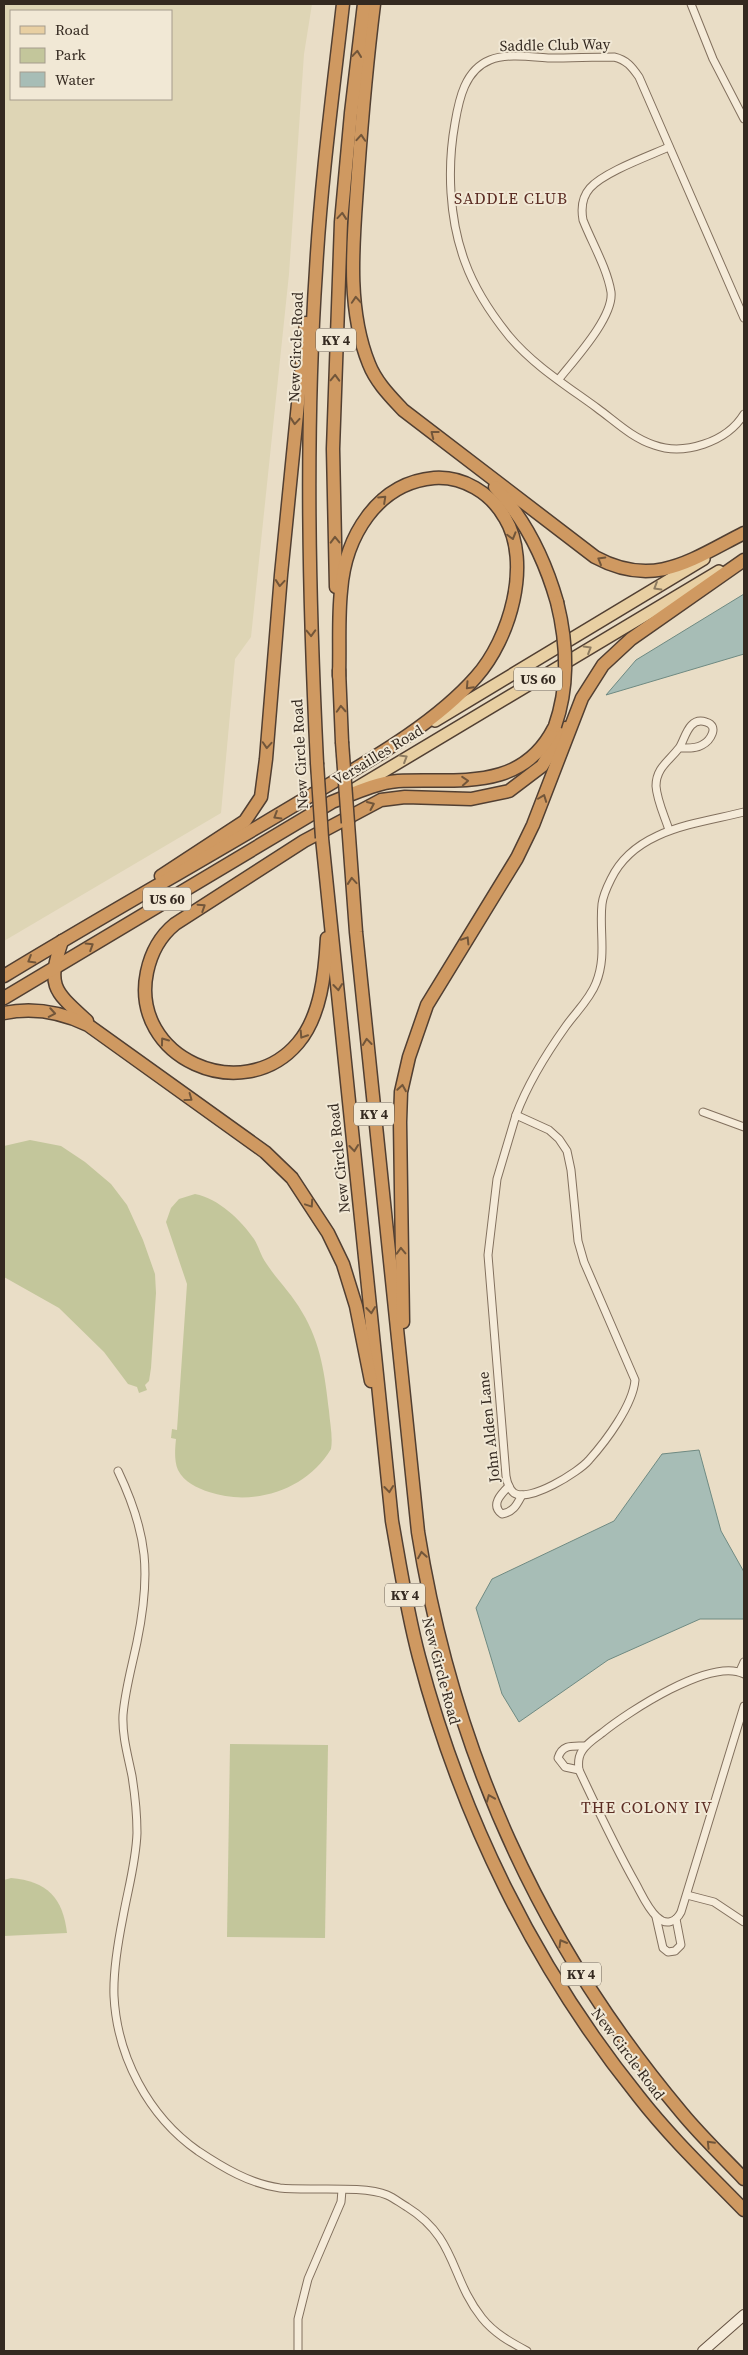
<svg xmlns="http://www.w3.org/2000/svg" width="748" height="2355" viewBox="0 0 748 2355" font-family="'Source Serif 4',serif">
	<style>
		.farmland { fill: #ded5b5; fill-rule: evenodd }
		.green { fill: #c3c69b }
		.water { fill: #a7bdb6; stroke: #6f8a82 }
		.lines { fill: none; stroke-linecap: round; stroke-linejoin: round }
		.street-casing { stroke: #82705e; stroke-width: 9 }
		.secondary-casing { stroke: #645141; stroke-width: 12 }
		.primary-casing { stroke: #513f32; stroke-width: 14 }
		.highway-casing { stroke: #513f32; stroke-width: 15 }
		.street { stroke: #f5ebd9; stroke-width: 7 }
		.secondary { stroke: #f5ebd9; stroke-width: 10 }
		.primary { stroke: #e8cfa2; stroke-width: 11 }
		.highway { stroke: #cf9961; stroke-width: 12 }
		.highway-bridge-casing { stroke: #513f32; stroke-width: 15; stroke-linecap: butt }
		.highway-bridge { stroke: #cf9961; stroke-width: 12 }
		.oneway { stroke: #72563a }
		.oneway2 { stroke: #8e7c61 }
		.labels { text-anchor: middle; stroke-width: 4; stroke-linejoin: round; paint-order: stroke }
		.shield { fill: #f1e8d5; stroke: #6d6256; stroke-width: 1 }
		.shield-label { font-size: 14px; font-weight: bold; fill: #342920 }
		.street-label { font-size: 15px; fill: #342920; stroke: #f1e8d5 }
		.neighbourhood-label { font-size: 16px; letter-spacing: 1px; fill: #5c2d24; stroke: #f1e8d5 }
	</style>
	<rect width="100%" height="100%" fill="#e9ddc6"/>
	<!-- farmland -->
	<path class="farmland" d="M4,4H312L304,54L289,274L251,637L235,659L221,813L4,941ZM11,11H171V99H11Z"/>
	<!-- green -->
	<g class="green">
		<polygon points="30,1140 61,1146 85,1162 111,1184 127,1205 143,1240 155,1274 156,1293 151,1368 149,1381 145,1385 147,1390 139,1393 137,1387 128,1384 104,1352 59,1308 4,1277 4,1146"/>
		<path d="M195,1194C219,1199 240,1219 254,1239C259,1247 261,1256 266,1263C277,1280 292,1294 302,1312C321,1343 325,1376 329,1411C330,1424 333,1437 331,1449C307,1490 253,1507 209,1492C197,1488 184,1482 178,1470C174,1461 175,1449 176,1439L171,1438L172,1429L177,1430L187,1284L166,1222L171,1208L179,1199Z"/>
		<polygon points="230,1744 328,1745 325,1938 227,1937"/>
		<path d="M11,1878C47,1881 63,1898 67,1933L4,1936V1880Z"/>
	</g>
	<!-- water -->
	<g class="water">
		<polygon points="744,594 744,654 606,695 636,660"/>
		<polygon points="699,1450 721,1531 744,1572 744,1619 700,1619 608,1660 519,1722 502,1694 476,1608 492,1579 614,1521 662,1454"/>
	</g>
	<g class="lines">
		<!-- street casing -->
		<g class="street-casing">
			<g id="street">
				<polyline points="691,4 713,59 744,119"/>
				<path d="M744,318L639,77C632,67 627,60 614,57C593,57 571,58 550,58C532,57 507,53 490,60C465,70 459,99 455,123C447,167 449,219 465,262C474,287 492,315 509,336C533,365 567,386 597,408C615,421 632,438 654,445C684,456 727,442 744,414"/>
				<path d="M559,379C574,360 614,317 611,292C607,268 592,243 583,220C581,209 582,197 590,188C604,172 649,156 669,147"/>
				<path d="M669,830C665,817 657,801 656,786C656,768 669,761 679,748C685,740 688,716 706,722C720,726 710,741 702,745C696,749 687,748 679,748"/>
				<polyline points="703,1112 744,1127"/>
				<path d="M516,1115L549,1130L559,1139L567,1151L571,1170L578,1241L584,1262L635,1380C633,1405 606,1441 589,1460C579,1472 529,1503 514,1493C509,1489 507,1482 506,1476L488,1255L497,1179Z"/>
				<path d="M516,1115C528,1083 546,1054 566,1026C576,1012 590,999 596,983C607,956 599,931 602,904C603,895 607,887 611,879C635,829 696,824 744,812"/>
				<path d="M118,1471C148,1534 151,1574 137,1642C132,1666 125,1690 123,1715C122,1736 128,1756 132,1776C135,1795 137,1814 137,1833C136,1862 128,1889 123,1917C118,1942 113,1970 114,1996C117,2056 148,2116 198,2151C222,2167 250,2184 280,2188C308,2191 364,2185 387,2195C394,2198 400,2203 407,2207C457,2238 450,2278 482,2318C494,2333 510,2342 527,2351"/>
				<path d="M509,1486C501,1494 490,1505 502,1514C514,1512 517,1504 522,1495"/>
				<polyline points="740,1671 744,1662"/>
				<path d="M744,1674C711,1657 628,1712 602,1733C595,1738 586,1744 582,1751C578,1757 578,1763 579,1770C597,1808 615,1847 636,1884C642,1895 648,1909 657,1917C666,1926 676,1922 681,1912L744,1706"/>
				<path d="M579,1770L565,1767L558,1758C562,1744 573,1746 585,1746"/>
				<polyline points="687,1895 714,1902 744,1922"/>
				<polyline points="656,1917 663,1948 668,1952 675,1951 681,1945 676,1919"/>
				<polyline points="298,2351 298,2319 308,2279 341,2202 342,2190"/>
			</g>
		</g>
		<!-- secondary casing -->
		<g class="secondary-casing">
			<polyline id="secondary" points="703,2351 744,2315"/>
		</g>
		<!-- primary casing -->
		<g class="primary-casing">
			<g id="primary">
				<polyline points="435,721 704,559"/>
				<polyline points="351,791 719,571"/>
			</g>
		</g>
		<!-- highway casing -->
		<g class="highway-casing">
			<g id="highway">
				<path d="M374,4C367,60 362,117 358,173C354,235 345,305 369,364C376,382 390,396 403,410L595,557C654,589 691,560 744,533"/>
				<path d="M495,487C525,519 545,560 557,602"/>
				<polyline points="336,587 333,449 341,222 351,113 364,4"/>
				<polyline points="339,670 342,742"/>
				<path d="M317,763C309,599 305,434 316,270C321,181 333,92 343,4"/>
				<path d="M348,823L356,932L418,1532C453,1751 539,1943 682,2113C701,2136 723,2157 744,2179"/>
				<path d="M322,838L392,1521C400,1566 407,1612 419,1657C461,1817 535,1968 639,2097C671,2138 708,2173 744,2210"/>
				<polyline points="161,876 245,821 261,797 266,759 281,575 306,323"/>
				<path d="M327,938C325,973 321,1016 298,1043C243,1108 129,1058 147,972C151,953 159,937 175,924L304,841L381,800L405,797L471,799L509,791L542,766L565,728"/>
				<path d="M62,941C47,986 53,990 87,1021"/>
				<path d="M4,976C104,915 207,858 308,797C363,764 433,726 476,677C510,639 532,563 505,518C491,493 463,476 434,478C377,483 345,537 341,591C338,619 340,648 339,676"/>
				<path d="M4,998L332,802C353,794 375,783 398,781C456,778 521,793 554,728"/>
				<path d="M4,1013C33,1007 61,1012 88,1025L265,1152L292,1178L328,1233L343,1264L356,1306L371,1381"/>
				<polyline points="403,1322 400,1122 401,1092 409,1057 427,1005 517,858 533,825 582,698 603,665 631,639 744,560"/>
			</g>
		</g>
		<!-- street -->
		<use href="#street" class="street"/>
		<!-- secondary -->
		<use href="#secondary" class="secondary"/>
		<!-- primary -->
		<use href="#primary" class="primary"/>
		<!-- highway -->
		<use href="#highway" class="highway"/>
		<!-- highway-bridge casing -->
		<g class="highway-bridge-casing">
			<g id="highway-bridge">
				<path d="M555,726C569,686 567,642 557,602"/>
				<polyline points="342,742 348,823"/>
				<polyline points="317,763 322,838"/>
			</g>
		</g>
		<!-- highway-bridge -->
		<use href="#highway-bridge" class="highway-bridge"/>
	</g>
	<!-- one-way arrows -->
	<defs><path id="oneway-chevron" d="M-2-3.5L2.5 0L-2 3.5" fill="none" stroke-width="1.6" stroke-linecap="round" stroke-linejoin="round" transform="scale(1.25)"/></defs>
	<g class="oneway">
		<use href="#oneway-chevron" transform="translate(357 54) rotate(-84)"/>
		<use href="#oneway-chevron" transform="translate(361 138) rotate(-86)"/>
		<use href="#oneway-chevron" transform="translate(342 216) rotate(-85)"/>
		<use href="#oneway-chevron" transform="translate(356 300) rotate(-94)"/>
		<use href="#oneway-chevron" transform="translate(335 378) rotate(-88)"/>
		<use href="#oneway-chevron" transform="translate(295 421) rotate(95)"/>
		<use href="#oneway-chevron" transform="translate(434 434) rotate(-142)"/>
		<use href="#oneway-chevron" transform="translate(383 499) rotate(-43)"/>
		<use href="#oneway-chevron" transform="translate(512 536) rotate(74)"/>
		<use href="#oneway-chevron" transform="translate(335 540) rotate(-91)"/>
		<use href="#oneway-chevron" transform="translate(601 560) rotate(-150)"/>
		<use href="#oneway-chevron" transform="translate(280 583) rotate(95)"/>
		<use href="#oneway-chevron" transform="translate(311 633) rotate(88)"/>
		<use href="#oneway-chevron" transform="translate(469 686) rotate(133)"/>
		<use href="#oneway-chevron" transform="translate(341 709) rotate(-93)"/>
		<use href="#oneway-chevron" transform="translate(267 745) rotate(94)"/>
		<use href="#oneway-chevron" transform="translate(465 781) rotate(-4)"/>
		<use href="#oneway-chevron" transform="translate(543 798) rotate(-69)"/>
		<use href="#oneway-chevron" transform="translate(371 805) rotate(-24)"/>
		<use href="#oneway-chevron" transform="translate(277 816) rotate(149)"/>
		<use href="#oneway-chevron" transform="translate(352 881) rotate(-95)"/>
		<use href="#oneway-chevron" transform="translate(202 907) rotate(-33)"/>
		<use href="#oneway-chevron" transform="translate(466 940) rotate(-58)"/>
		<use href="#oneway-chevron" transform="translate(90 946) rotate(-32)"/>
		<use href="#oneway-chevron" transform="translate(31 960) rotate(149)"/>
		<use href="#oneway-chevron" transform="translate(338 987) rotate(84)"/>
		<use href="#oneway-chevron" transform="translate(52 1013) rotate(10)"/>
		<use href="#oneway-chevron" transform="translate(303 1035) rotate(123)"/>
		<use href="#oneway-chevron" transform="translate(164 1041) rotate(-126)"/>
		<use href="#oneway-chevron" transform="translate(367 1042) rotate(-96)"/>
		<use href="#oneway-chevron" transform="translate(402 1088) rotate(-81)"/>
		<use href="#oneway-chevron" transform="translate(189 1098) rotate(36)"/>
		<use href="#oneway-chevron" transform="translate(354 1148) rotate(84)"/>
		<use href="#oneway-chevron" transform="translate(310 1204) rotate(56)"/>
		<use href="#oneway-chevron" transform="translate(401 1251) rotate(-92)"/>
		<use href="#oneway-chevron" transform="translate(371 1310) rotate(84)"/>
		<use href="#oneway-chevron" transform="translate(389 1489) rotate(84)"/>
		<use href="#oneway-chevron" transform="translate(422 1555) rotate(-99)"/>
		<use href="#oneway-chevron" transform="translate(490 1798) rotate(-112)"/>
		<use href="#oneway-chevron" transform="translate(562 1943) rotate(-120)"/>
		<use href="#oneway-chevron" transform="translate(710 2144) rotate(-134)"/>
	</g>
	<g class="oneway2">
		<use href="#oneway-chevron" transform="translate(657 587) rotate(149)"/>
		<use href="#oneway-chevron" transform="translate(588 649) rotate(-31)"/>
		<use href="#oneway-chevron" transform="translate(404 758) rotate(-31)"/>
	</g>
	<g class="labels">
		<!-- shield labels -->
		<g class="shield">
			<rect x="316" y="328.5" width="40" height="23" rx="4"/>
			<rect x="514" y="667.5" width="48" height="23" rx="4"/>
			<rect x="143" y="887.5" width="48" height="23" rx="4"/>
			<rect x="354" y="1102.5" width="40" height="23" rx="4"/>
			<rect x="385" y="1583.5" width="40" height="23" rx="4"/>
			<rect x="561" y="1962.5" width="40" height="23" rx="4"/>
		</g>
		<g class="shield-label">
			<text x="336" y="345">KY 4</text>
			<text x="538" y="684">US 60</text>
			<text x="167" y="904">US 60</text>
			<text x="374" y="1119">KY 4</text>
			<text x="405" y="1600">KY 4</text>
			<text x="581" y="1979">KY 4</text>
		</g>
		<!-- street labels -->
		<g class="street-label">
			<text transform="translate(555 45) rotate(-1)" y="5">Saddle Club Way</text>
			<text transform="translate(296 347) rotate(-88)" y="5">New Circle Road</text>
			<text transform="translate(300 754) rotate(-93)" y="5">New Circle Road</text>
			<text transform="translate(378 755) rotate(-31)" y="5">Versailles Road</text>
			<text transform="translate(339 1158) rotate(-96)" y="5">New Circle Road</text>
			<text transform="translate(489 1427) rotate(-96)" y="5">John Alden Lane</text>
			<text transform="translate(441 1671) rotate(75)" y="5">New Circle Road</text>
			<text transform="translate(628 2054) rotate(53)" y="5">New Circle Road</text>
		</g>
		<!-- neighbourhood labels -->
		<g class="neighbourhood-label">
			<text x="511" y="204">SADDLE CLUB</text>
			<text x="647" y="1813">THE COLONY IV</text>
		</g>
	</g>
	<!-- border -->
	<rect width="748" height="2355" fill="none" stroke="#342920" stroke-width="10"/>
	<!-- legend -->
	<rect x="10" y="10" width="162" height="90" fill="#f1e8d5" stroke="#a59c8d"/>
	<rect x="20" y="26" width="25" height="8" fill="#e8cfa2" stroke="#a59c8d"/>
	<text x="55" y="35" font-size="15" fill="#342920">Road</text>
	<rect x="20" y="48" width="25" height="15" fill="#c3c69b" stroke="#a59c8d"/>
	<text x="55" y="60" font-size="15" fill="#342920">Park</text>
	<rect x="20" y="72" width="25" height="15" fill="#a7bdb6" stroke="#a59c8d"/>
	<text x="55" y="85" font-size="15" fill="#342920">Water</text>
</svg>
